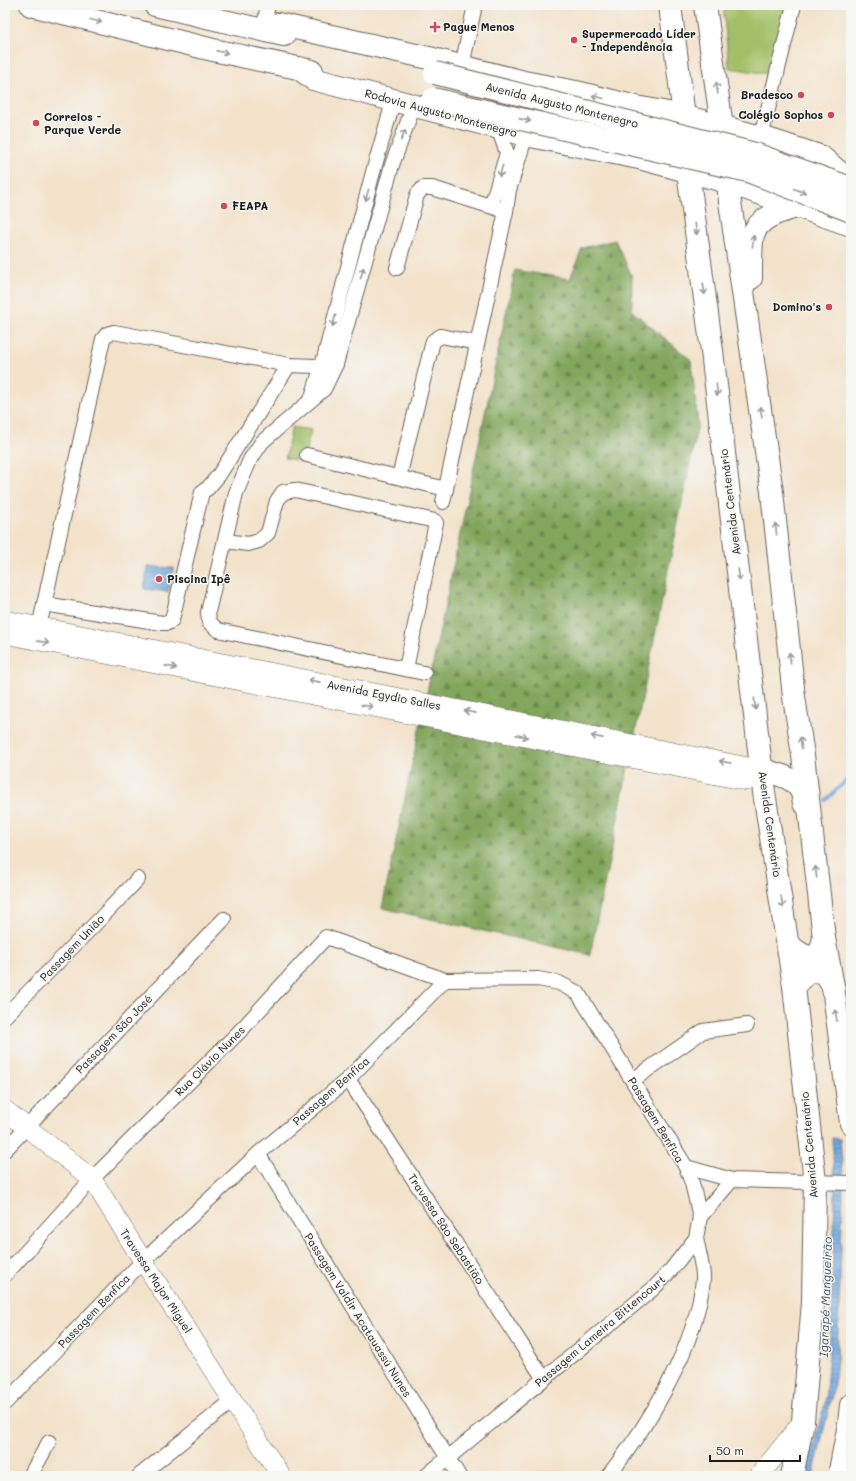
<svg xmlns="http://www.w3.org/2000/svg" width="856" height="1481" viewBox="0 0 856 1481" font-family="Mali,sans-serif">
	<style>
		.green { fill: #a3c068; stroke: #606e42 }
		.forest { fill: url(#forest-firs); stroke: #4f613c }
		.water { fill: url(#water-rules); stroke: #47627e }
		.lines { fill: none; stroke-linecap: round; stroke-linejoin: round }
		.stream { stroke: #72a9e0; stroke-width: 3.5 }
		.street-casing { stroke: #676159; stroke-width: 16 }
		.secondary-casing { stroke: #676159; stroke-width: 20 }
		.primary-casing { stroke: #676159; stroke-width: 24 }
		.street { stroke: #fff; stroke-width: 14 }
		.secondary { stroke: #fff; stroke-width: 19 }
		.primary { stroke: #fff; stroke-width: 22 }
		.primary-bridge-casing { stroke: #676159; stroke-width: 24; stroke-linecap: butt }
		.primary-bridge { stroke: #fff; stroke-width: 22 }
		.oneway { stroke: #999 }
		.poi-dot { fill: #d1495b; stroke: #f6f6f2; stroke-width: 1.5 }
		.labels { text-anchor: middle; stroke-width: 3; stroke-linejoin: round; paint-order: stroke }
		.poi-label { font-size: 11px; font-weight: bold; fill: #1c1c1c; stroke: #f6f6f2; text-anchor: start }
		.street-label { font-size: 11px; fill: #1c1c1c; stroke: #f6f6f2 }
		.water-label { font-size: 12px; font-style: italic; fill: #3e546a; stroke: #f6f6f2 }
	</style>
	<defs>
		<pattern id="forest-firs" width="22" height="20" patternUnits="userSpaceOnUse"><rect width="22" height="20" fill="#82a65c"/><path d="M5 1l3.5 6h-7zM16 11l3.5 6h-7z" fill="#6a864b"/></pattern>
		<pattern id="water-rules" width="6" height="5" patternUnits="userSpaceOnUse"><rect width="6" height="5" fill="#72a9e0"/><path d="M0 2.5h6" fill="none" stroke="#5d89b5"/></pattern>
	</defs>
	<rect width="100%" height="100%" fill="#f6f6f2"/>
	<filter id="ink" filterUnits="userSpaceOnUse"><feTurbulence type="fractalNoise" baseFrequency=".025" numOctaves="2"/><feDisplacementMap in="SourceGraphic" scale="8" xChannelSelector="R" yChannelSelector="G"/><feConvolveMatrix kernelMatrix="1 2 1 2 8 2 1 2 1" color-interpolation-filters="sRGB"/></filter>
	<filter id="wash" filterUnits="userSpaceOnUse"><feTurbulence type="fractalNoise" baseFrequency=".012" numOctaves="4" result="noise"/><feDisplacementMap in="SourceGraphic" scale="16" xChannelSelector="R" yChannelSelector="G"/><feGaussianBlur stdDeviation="0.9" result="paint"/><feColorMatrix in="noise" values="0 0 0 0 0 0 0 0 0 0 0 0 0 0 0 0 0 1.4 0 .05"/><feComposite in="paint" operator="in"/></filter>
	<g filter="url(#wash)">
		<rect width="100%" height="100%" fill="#f3e2ca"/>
		<!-- green -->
		<g class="green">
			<polygon points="723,5 793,5 776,75 729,68"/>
			<polygon points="292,427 311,430 303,462 285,458"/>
		</g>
		<!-- forest -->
		<polygon class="forest" points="615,240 632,276 632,311 691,360 698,424 590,955 382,908 515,270 570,279 582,248"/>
		<!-- water -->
		<g class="water">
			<polygon points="148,567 174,568 168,592 144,589"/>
			<polygon points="832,1138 840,1139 843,1173 843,1197 837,1360 833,1391 813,1476 804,1476 825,1404 831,1325 835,1193"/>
		</g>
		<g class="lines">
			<!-- stream -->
			<polyline class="stream" points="826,800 851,776"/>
		</g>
	</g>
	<g filter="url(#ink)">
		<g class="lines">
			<!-- street casing -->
			<g class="street-casing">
				<g id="street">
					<polyline points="263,30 268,5"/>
					<polyline points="462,66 475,5"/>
					<polyline points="414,105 392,165 336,364 324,389 262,442 250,460 236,493 208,612 209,622 218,630 424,673"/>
					<polyline points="761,137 794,5"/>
					<polyline points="491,206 507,153 498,128"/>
					<polyline points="397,268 417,195 423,188 432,188 506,211"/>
					<polyline points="311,400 322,366 373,172 394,99"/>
					<polyline points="307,455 446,489"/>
					<polyline points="399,477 433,341 441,336 477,343"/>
					<polyline points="443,502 506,211 509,190 526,135"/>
					<polyline points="226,541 248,544 259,541 268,533 277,501 283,492 295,490 435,521 436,523 406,669"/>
					<polyline points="44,604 162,623 168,623 172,620 202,492 208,488 219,475 289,365"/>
					<polyline points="41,618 103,339 107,334 114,332 289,365 315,366 336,364"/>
					<polyline points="5,1016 98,921 138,879"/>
					<polyline points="348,1079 544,1379"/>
					<polyline points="633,1080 703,1031 747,1025"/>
					<polyline points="5,1150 224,919"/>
					<polyline points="258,1154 459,1476"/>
					<polyline points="686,1167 732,1180 851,1183"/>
					<polyline points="5,1275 92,1179 243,1028 326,937 445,980 538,979 559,983 578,993 686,1167 692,1183 700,1217"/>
					<polyline points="5,1403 143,1261 258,1154 348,1079 445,980"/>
					<polyline points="30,1476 49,1442"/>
					<polyline points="139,1476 232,1401"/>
					<polyline points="426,1476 654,1288 671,1270 696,1238 700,1217 732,1180"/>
					<path d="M608,1476C649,1425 696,1347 703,1280C704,1270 698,1249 696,1238"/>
				</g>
			</g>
			<!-- secondary casing -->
			<g class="secondary-casing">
				<g id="secondary">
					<polyline points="5,620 763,770"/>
					<polyline points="5,634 747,781"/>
					<polyline points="5,1110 92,1179 143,1261 281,1476"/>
					<polyline points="759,1476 803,1421"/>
				</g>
			</g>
			<!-- primary casing -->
			<g class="primary-casing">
				<g id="primary">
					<polyline points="31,5 213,50 312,71"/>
					<polyline points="155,5 284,35"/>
					<polyline points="670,5 682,100 688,172 712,351 764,792 794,986 815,1182 813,1302 803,1421 792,1476"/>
					<polyline points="705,5 722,127 730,202 772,492 794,697 803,755 824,938 833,986 851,1123"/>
					<polyline points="270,32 278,24 429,58 524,82 576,92 636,107 684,116 761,137 819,156 825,160 839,172"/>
					<polyline points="299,68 313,79 526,135 639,158 727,182 851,225"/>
					<path d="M751,278C751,268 751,243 753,235C759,216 783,211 799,206"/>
					<path d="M763,770C776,774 795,777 801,791C803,794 803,799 804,803"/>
					<path d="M788,944C796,951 811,964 820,951C822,948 823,942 824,938"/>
					<path d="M794,986C801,978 814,964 826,975C829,978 831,983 833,986"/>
					<polyline points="839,1476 849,1424 851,1405"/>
				</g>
			</g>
			<!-- street -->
			<use href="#street" class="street"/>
			<!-- secondary -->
			<use href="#secondary" class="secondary"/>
			<!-- primary -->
			<use href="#primary" class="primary"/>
			<!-- primary-bridge casing -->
			<g class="primary-bridge-casing">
				<g id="primary-bridge">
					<polyline points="435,73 755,154 851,188"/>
					<polyline points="433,99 748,171 851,211"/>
				</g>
			</g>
			<!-- primary-bridge -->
			<use href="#primary-bridge" class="primary-bridge"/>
		</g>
		<!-- one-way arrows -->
		<defs><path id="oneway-shaft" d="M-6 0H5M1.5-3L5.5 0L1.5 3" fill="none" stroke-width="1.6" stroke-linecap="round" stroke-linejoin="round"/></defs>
		<g class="oneway">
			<use href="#oneway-shaft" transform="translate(96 21) rotate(14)"/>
			<use href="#oneway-shaft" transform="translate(222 52) rotate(12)"/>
			<use href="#oneway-shaft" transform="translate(717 88) rotate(-98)"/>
			<use href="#oneway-shaft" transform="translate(598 97) rotate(-165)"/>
			<use href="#oneway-shaft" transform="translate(525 120) rotate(13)"/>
			<use href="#oneway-shaft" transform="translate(403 135) rotate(-70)"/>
			<use href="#oneway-shaft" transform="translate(501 171) rotate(106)"/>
			<use href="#oneway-shaft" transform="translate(800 191) rotate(21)"/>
			<use href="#oneway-shaft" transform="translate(367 195) rotate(105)"/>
			<use href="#oneway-shaft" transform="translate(696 229) rotate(82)"/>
			<use href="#oneway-shaft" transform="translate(753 241) rotate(-84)"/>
			<use href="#oneway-shaft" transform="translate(362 273) rotate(-74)"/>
			<use href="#oneway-shaft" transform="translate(704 289) rotate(82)"/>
			<use href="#oneway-shaft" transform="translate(334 321) rotate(105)"/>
			<use href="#oneway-shaft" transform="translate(717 390) rotate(83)"/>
			<use href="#oneway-shaft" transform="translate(761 412) rotate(-98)"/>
			<use href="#oneway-shaft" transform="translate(776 529) rotate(-96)"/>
			<use href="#oneway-shaft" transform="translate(739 575) rotate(83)"/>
			<use href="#oneway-shaft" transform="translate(43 642) rotate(11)"/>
			<use href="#oneway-shaft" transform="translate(790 658) rotate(-96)"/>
			<use href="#oneway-shaft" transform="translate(171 667) rotate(11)"/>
			<use href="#oneway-shaft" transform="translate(314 681) rotate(-169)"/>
			<use href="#oneway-shaft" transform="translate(755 704) rotate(83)"/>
			<use href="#oneway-shaft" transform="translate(367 706) rotate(11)"/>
			<use href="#oneway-shaft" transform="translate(470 712) rotate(-169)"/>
			<use href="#oneway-shaft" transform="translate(522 736) rotate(11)"/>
			<use href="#oneway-shaft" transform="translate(597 737) rotate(-169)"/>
			<use href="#oneway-shaft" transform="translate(801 743) rotate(-98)"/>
			<use href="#oneway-shaft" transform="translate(725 762) rotate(-169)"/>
			<use href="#oneway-shaft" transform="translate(816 872) rotate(-97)"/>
			<use href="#oneway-shaft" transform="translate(782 902) rotate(81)"/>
			<use href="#oneway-shaft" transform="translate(836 1015) rotate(-98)"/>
		</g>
	</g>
	<!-- markers -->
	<g class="poi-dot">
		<path d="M433 21h4v4h4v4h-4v4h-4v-4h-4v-4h4z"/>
		<circle cx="574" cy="40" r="4"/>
		<circle cx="801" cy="95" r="4"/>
		<circle cx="831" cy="115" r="4"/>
		<circle cx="36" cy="123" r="4"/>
		<circle cx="224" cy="206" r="4"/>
		<circle cx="829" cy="307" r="4"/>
		<circle cx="159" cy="579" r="4"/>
	</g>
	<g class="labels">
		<!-- poi labels -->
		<g class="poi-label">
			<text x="443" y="31">Pague Menos</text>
			<text x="582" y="38">Supermercado Líder<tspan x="582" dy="13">- Independência</tspan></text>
			<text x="793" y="99" text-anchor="end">Bradesco</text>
			<text x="823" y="119" text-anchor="end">Colégio Sophos</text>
			<text x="44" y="121">Correios -<tspan x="44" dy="13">Parque Verde</tspan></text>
			<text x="232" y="210">FEAPA</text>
			<text x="821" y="311" text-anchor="end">Domino's</text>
			<text x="167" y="583">Piscina Ipê</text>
		</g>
		<!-- street labels -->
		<g class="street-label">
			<text transform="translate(562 105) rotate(14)" y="4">Avenida Augusto Montenegro</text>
			<text transform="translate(441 113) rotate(15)" y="4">Rodovia Augusto Montenegro</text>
			<text transform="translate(730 502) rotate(-97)" y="4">Avenida Centenário</text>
			<text transform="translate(384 695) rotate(11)" y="4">Avenida Egydio Salles</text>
			<text transform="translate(770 824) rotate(82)" y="4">Avenida Centenário</text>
			<text transform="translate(72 948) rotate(-46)" y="4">Passagem União</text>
			<text transform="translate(114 1034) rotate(-46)" y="4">Passagem São José</text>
			<text transform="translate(210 1061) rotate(-45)" y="4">Rua Olávio Nunes</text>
			<text transform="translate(331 1091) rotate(-41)" y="4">Passagem Benfica</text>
			<text transform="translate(656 1120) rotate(59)" y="4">Passagem Benfica</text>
			<text transform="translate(809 1145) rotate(-95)" y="4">Avenida Centenário</text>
			<text transform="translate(446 1229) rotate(57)" y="4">Travessa São Sebastião</text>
			<text transform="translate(156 1281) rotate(57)" y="4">Travessa Major Miguel</text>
			<text transform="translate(94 1311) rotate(-46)" y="4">Passagem Benfica</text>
			<text transform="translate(358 1315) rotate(58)" y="4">Passagem Valdir Acatauassú Nunes</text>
			<text transform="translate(600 1331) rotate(-40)" y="4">Passagem Lameira Bittencourt</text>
		</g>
		<!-- water labels -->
		<g class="water-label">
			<text transform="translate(826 1297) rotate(-88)" y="4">Igarapé Mangueirão</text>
		</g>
	</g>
	<!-- margin -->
	<rect width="856" height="1481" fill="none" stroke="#f6f6f2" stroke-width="20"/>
	<!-- scale -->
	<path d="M710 1455v6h90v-6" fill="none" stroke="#1c1c1c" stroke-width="2"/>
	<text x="716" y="1455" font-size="12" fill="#1c1c1c" stroke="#f6f6f2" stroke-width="3" paint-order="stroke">50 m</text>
</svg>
